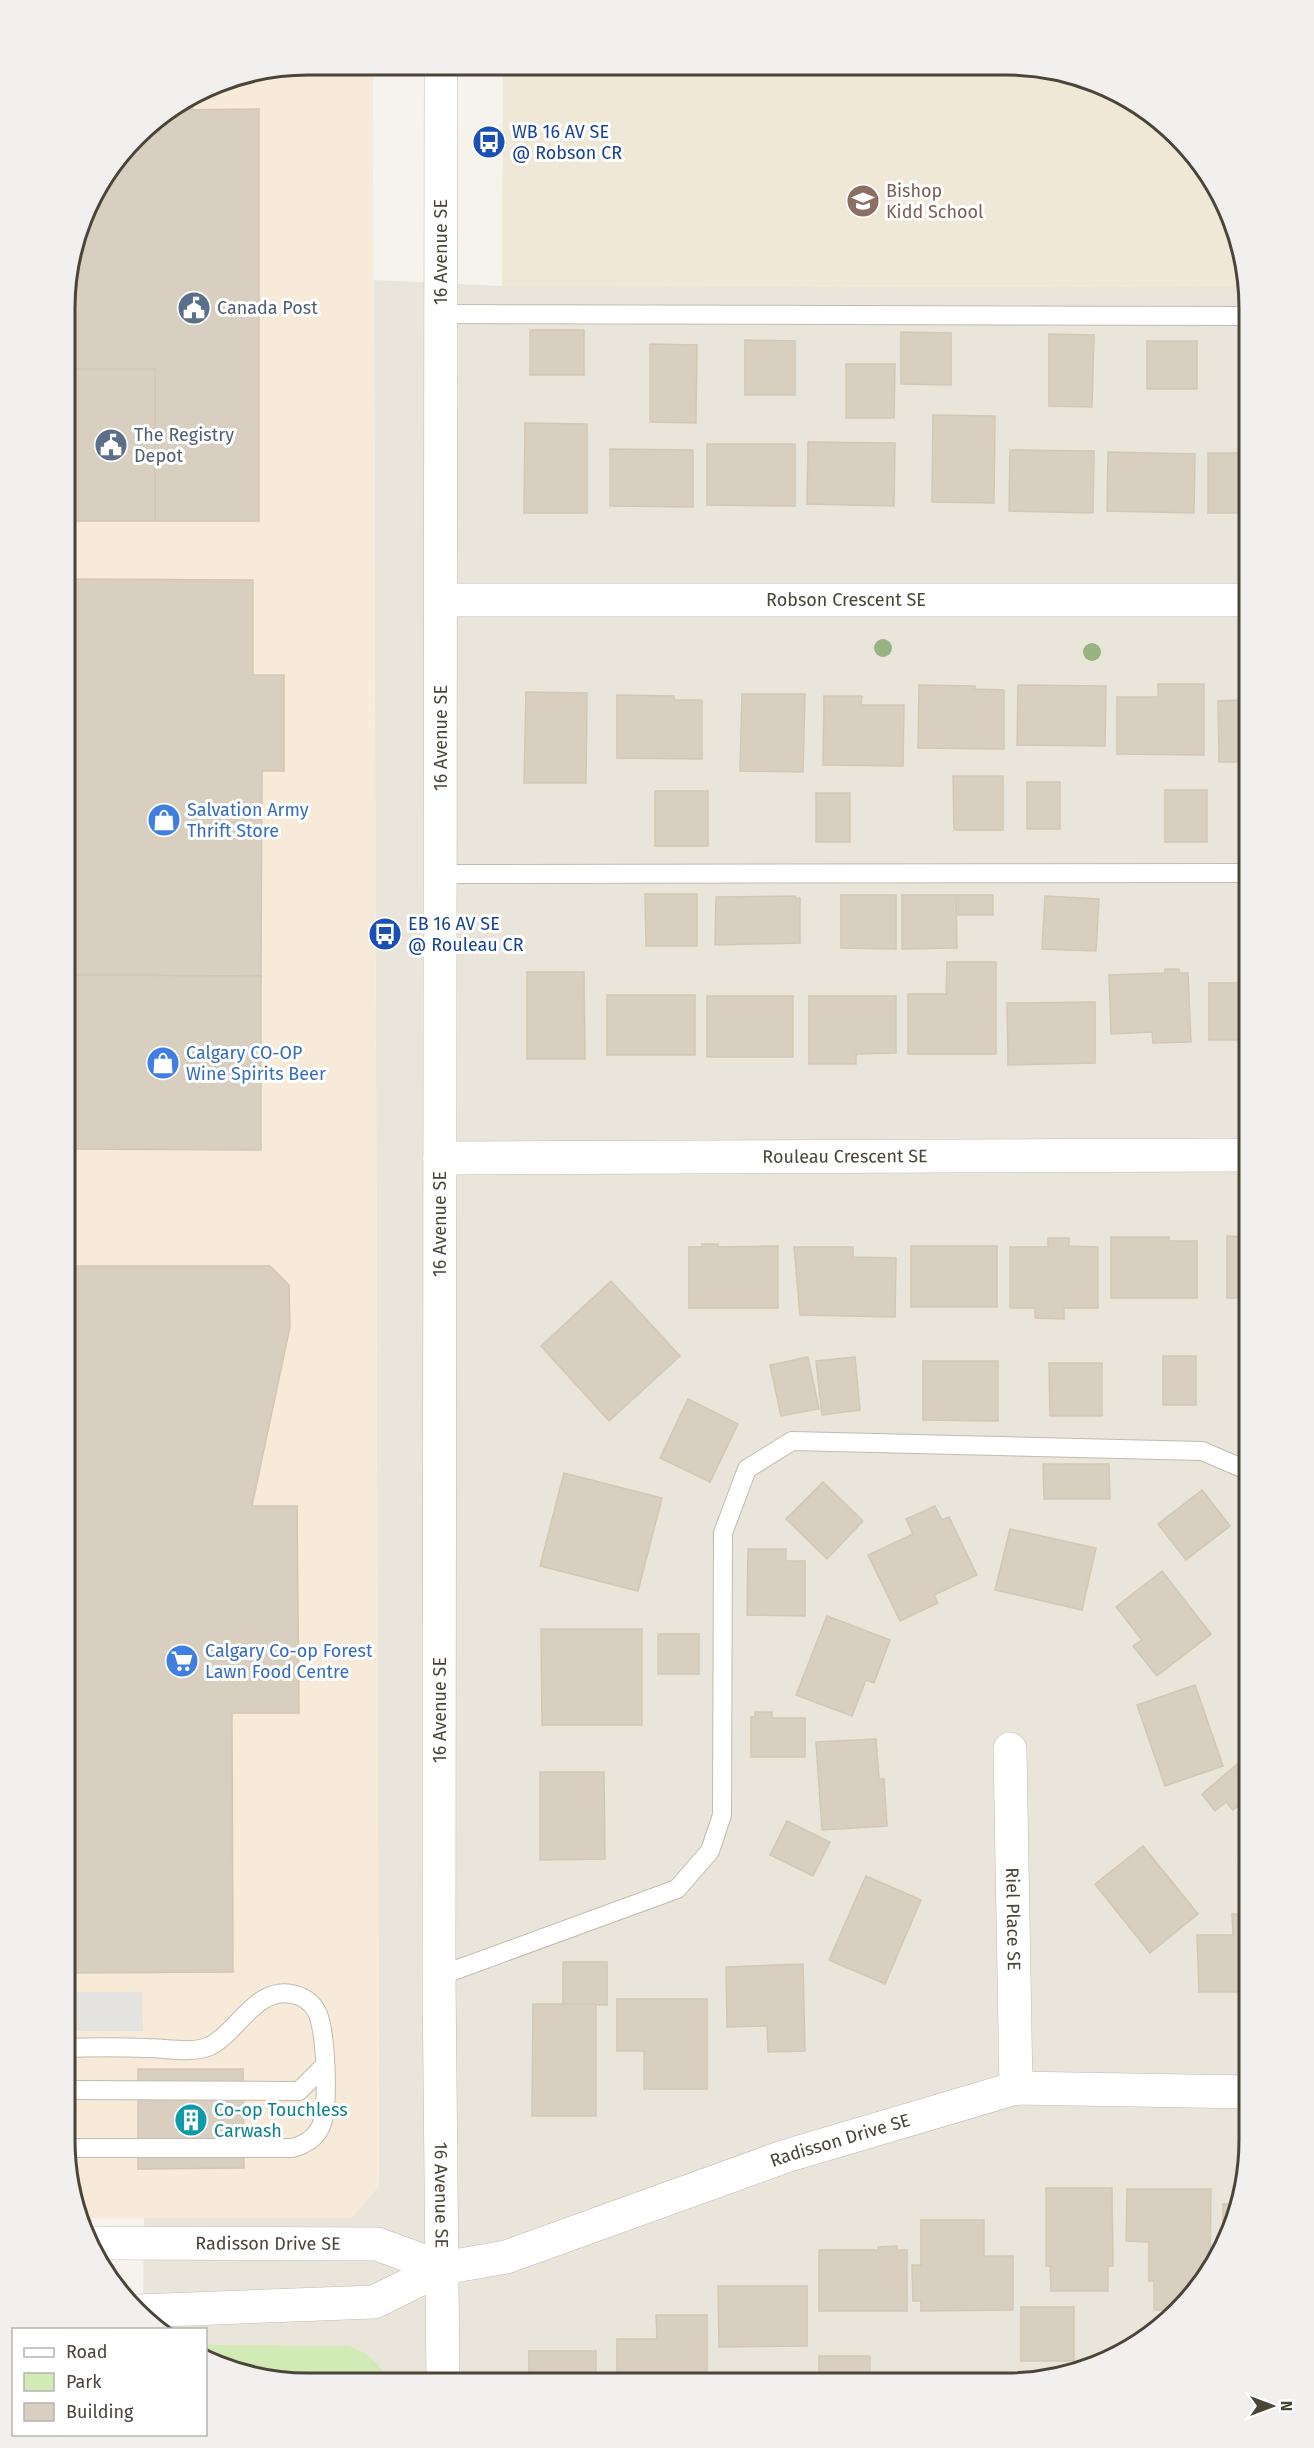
<svg xmlns="http://www.w3.org/2000/svg" width="1314" height="2448" viewBox="0 0 1314 2448" font-family="'Fira Sans',sans-serif">
	<style>
		.residential { fill: #eae5da }
		.commercial { fill: #f7ead8 }
		.education { fill: #efe8d6 }
		.green { fill: #d2eab5 }
		.parking { fill: #e5e3e0 }
		.building { fill: #d8cfc1; stroke: #d3c7b4; stroke-width: 1.5 }
		.lines { fill: none; stroke-linecap: round; stroke-linejoin: round }
		.service-casing { stroke: #c2bbae; stroke-width: 20 }
		.minor-casing { stroke: #c2bbae; stroke-width: 34 }
		.service { stroke: #fff; stroke-width: 18 }
		.minor { stroke: #fff; stroke-width: 33 }
		.tree { fill: #97b381 }
		.labels { text-anchor: middle; stroke-width: 6; stroke-linejoin: round; paint-order: stroke }
		.transit-label { font-size: 18px; fill: #164399; stroke: #fff; text-anchor: start }
		.education-label { font-size: 18px; fill: #785e54; stroke: #fff; text-anchor: start }
		.street-label { font-size: 18px; fill: #4b4439; stroke: #fff }
		.service-label { font-size: 18px; fill: #4e5e75; stroke: #fff; text-anchor: start }
		.shop-label { font-size: 18px; fill: #366cbe; stroke: #fff; text-anchor: start }
		.culture-label { font-size: 18px; fill: #0d838f; stroke: #fff; text-anchor: start }
		.rim { fill: none; stroke: #4b4439; stroke-width: 3 }
	</style>
	<rect width="100%" height="100%" fill="#f6f3ec"/>
	<!-- residential -->
	<polygon class="residential" points="374,280 502,286 1246,287 1249,308 1249,2156 1231,2233 1199,2289 1142,2342 1084,2371 1006,2383 276,2381 214,2365 206,2359 206,2330 158,2329 143,2318 144,2218 351,2218 379,2186"/>
	<!-- commercial -->
	<polygon class="commercial" points="308,65 373,65 379,2186 351,2218 77,2218 65,2140 67,276 90,200 147,125 215,83"/>
	<!-- education -->
	<polygon class="education" points="503,66 1053,69 1114,90 1167,125 1209,173 1237,230 1246,287 502,286"/>
	<!-- green -->
	<path class="green" d="M206,2345L347,2346C365,2350 381,2363 387,2382L276,2381L214,2365L206,2359Z"/>
	<!-- parking -->
	<polygon class="parking" points="65,1992 142,1992 143,2031 65,2031"/>
	<!-- building -->
	<g class="building">
		<polygon points="193,96 193,110 172,110"/>
		<polygon points="259,109 259,521 155,521 155,369 66,369 67,276 90,200 147,125 172,110"/>
		<rect x="530" y="330" width="54" height="45"/>
		<polygon points="901,332 951,333 951,385 901,384"/>
		<polygon points="1049,334 1094,335 1092,407 1049,406"/>
		<rect x="1246" y="338" width="3" height="55"/>
		<polygon points="745,340 795,341 795,395 745,395"/>
		<rect x="1147" y="341" width="50" height="48"/>
		<polygon points="650,344 697,345 696,423 650,422"/>
		<polygon points="846,364 895,364 894,418 846,418"/>
		<rect x="66" y="369" width="89" height="152"/>
		<polygon points="933,415 995,416 994,503 932,502"/>
		<polygon points="525,423 587,424 587,513 524,513"/>
		<polygon points="808,442 895,443 894,506 807,504"/>
		<polygon points="707,444 795,444 795,506 707,505"/>
		<polygon points="610,449 693,450 693,507 610,506"/>
		<polygon points="1010,450 1094,451 1093,513 1009,511"/>
		<polygon points="1108,452 1195,454 1194,513 1107,511"/>
		<rect x="1208" y="453" width="41" height="60"/>
		<polygon points="66,579 253,580 253,675 284,675 284,771 262,771 261,976 66,975"/>
		<polygon points="1158,684 1204,684 1204,755 1117,754 1117,697 1158,697"/>
		<polygon points="1241,684 1249,684 1249,762 1219,762 1218,701 1241,700"/>
		<polygon points="919,685 975,686 975,689 1004,690 1004,749 918,748"/>
		<polygon points="1018,685 1106,686 1105,746 1017,745"/>
		<polygon points="526,692 587,693 586,783 524,783"/>
		<polygon points="742,694 805,694 803,772 740,771"/>
		<polygon points="617,695 674,696 674,700 702,700 702,759 617,758"/>
		<polygon points="824,696 862,696 861,705 904,705 903,766 823,765"/>
		<polygon points="953,776 1003,776 1003,830 954,830"/>
		<rect x="1027" y="782" width="33" height="47"/>
		<rect x="1165" y="790" width="42" height="52"/>
		<rect x="655" y="791" width="53" height="55"/>
		<rect x="816" y="793" width="34" height="49"/>
		<polygon points="645,894 697,894 697,946 646,946"/>
		<polygon points="841,895 896,895 896,949 841,948"/>
		<polygon points="902,895 956,895 957,948 902,949"/>
		<rect x="958" y="895" width="35" height="20"/>
		<polygon points="795,896 796,899 800,898 800,943 715,945 716,897"/>
		<polygon points="1045,896 1099,899 1096,951 1042,949"/>
		<polygon points="947,962 996,962 996,1054 908,1054 908,994 946,994"/>
		<polygon points="1165,969 1179,969 1179,973 1188,973 1191,1042 1153,1043 1152,1032 1111,1034 1109,975 1165,973"/>
		<polygon points="527,972 584,972 585,1059 527,1059"/>
		<polygon points="66,975 261,976 261,1150 66,1149"/>
		<polygon points="1209,983 1249,983 1249,1043 1241,1043 1241,1040 1209,1040"/>
		<rect x="607" y="995" width="88" height="60"/>
		<rect x="707" y="996" width="86" height="61"/>
		<polygon points="809,996 896,996 896,1053 856,1054 856,1064 809,1064"/>
		<polygon points="1095,1002 1095,1063 1008,1065 1007,1003"/>
		<polygon points="1227,1236 1249,1237 1249,1298 1227,1298"/>
		<polygon points="1111,1237 1169,1237 1169,1241 1197,1241 1197,1298 1111,1298"/>
		<polygon points="1048,1238 1069,1238 1069,1246 1098,1247 1098,1308 1064,1308 1064,1319 1035,1318 1035,1308 1010,1308 1010,1247 1048,1247"/>
		<polygon points="702,1244 718,1244 718,1247 778,1246 778,1308 689,1308 689,1247 702,1247"/>
		<rect x="911" y="1246" width="86" height="61"/>
		<polygon points="794,1247 853,1247 853,1257 896,1258 895,1317 800,1315"/>
		<rect x="65" y="1262" width="5" height="107"/>
		<polygon points="70,1266 270,1266 289,1285 290,1327 252,1506 297,1506 299,1713 232,1713 233,1972 65,1973 65,1509 71,1509"/>
		<polygon points="611,1281 680,1356 609,1421 541,1346"/>
		<polygon points="1244,1355 1249,1356 1249,1401 1240,1400"/>
		<rect x="1163" y="1356" width="33" height="49"/>
		<polygon points="808,1357 819,1409 781,1416 770,1365"/>
		<polygon points="855,1357 860,1410 822,1415 816,1361"/>
		<polygon points="923,1361 998,1361 998,1421 923,1420"/>
		<polygon points="1049,1363 1102,1363 1102,1416 1050,1416"/>
		<polygon points="65,1369 70,1369 71,1509 65,1509"/>
		<polygon points="688,1399 738,1424 710,1482 660,1458"/>
		<polygon points="1043,1464 1109,1464 1110,1499 1044,1499"/>
		<polygon points="564,1473 662,1498 638,1591 540,1566"/>
		<polygon points="823,1482 863,1521 827,1559 786,1519"/>
		<polygon points="1202,1490 1230,1526 1186,1560 1158,1524"/>
		<polygon points="935,1506 942,1520 949,1517 977,1575 934,1595 938,1603 900,1621 868,1555 913,1534 906,1519"/>
		<polygon points="1010,1529 1096,1548 1082,1610 995,1590"/>
		<polygon points="748,1549 786,1549 786,1561 805,1561 805,1616 747,1615"/>
		<polygon points="1162,1571 1211,1634 1157,1676 1133,1646 1142,1640 1116,1607"/>
		<polygon points="827,1616 890,1640 874,1683 866,1680 852,1716 796,1695"/>
		<polygon points="541,1629 642,1629 642,1725 542,1725"/>
		<rect x="658" y="1634" width="41" height="40"/>
		<polygon points="1195,1685 1223,1766 1165,1786 1137,1705"/>
		<polygon points="755,1712 772,1712 772,1718 805,1718 805,1757 751,1757 751,1717 755,1717"/>
		<polygon points="876,1739 879,1779 884,1779 887,1826 822,1830 816,1742"/>
		<polygon points="1249,1754 1249,1797 1233,1810 1226,1802 1215,1811 1202,1794"/>
		<polygon points="540,1772 604,1772 605,1859 540,1860"/>
		<polygon points="787,1821 830,1842 813,1876 770,1855"/>
		<polygon points="1249,1841 1249,1866 1238,1860"/>
		<polygon points="1143,1846 1198,1914 1150,1953 1095,1884"/>
		<polygon points="866,1876 921,1900 885,1984 829,1960"/>
		<polygon points="1232,1914 1249,1914 1249,1996 1245,1996 1245,1992 1199,1992 1197,1935 1233,1935"/>
		<polygon points="563,1962 607,1962 607,2005 563,2004"/>
		<polygon points="803,1964 805,2051 768,2052 767,2026 727,2027 726,1967"/>
		<polygon points="617,1999 707,1999 707,2089 644,2089 644,2051 617,2051"/>
		<polygon points="533,2004 596,2004 596,2116 532,2116"/>
		<polygon points="138,2069 243,2069 244,2168 138,2169"/>
		<polygon points="1046,2188 1112,2188 1113,2266 1108,2266 1108,2291 1051,2291 1050,2266 1046,2266"/>
		<polygon points="1127,2189 1211,2189 1210,2269 1199,2289 1177,2310 1154,2310 1154,2281 1149,2281 1149,2242 1126,2241"/>
		<polygon points="1223,2204 1238,2204 1231,2233 1223,2247"/>
		<polygon points="921,2220 984,2220 984,2256 1013,2256 1013,2310 921,2311 921,2301 913,2301 912,2265 921,2265"/>
		<polygon points="897,2246 897,2250 907,2250 907,2311 819,2311 819,2250 878,2250 878,2247"/>
		<polygon points="718,2286 807,2286 807,2346 719,2347"/>
		<rect x="1021" y="2307" width="53" height="54"/>
		<polygon points="656,2315 707,2315 707,2383 617,2382 617,2339 657,2339"/>
		<rect x="529" y="2351" width="67" height="31"/>
		<rect x="819" y="2356" width="51" height="27"/>
	</g>
	<g class="lines">
		<!-- service casing -->
		<g class="service-casing">
			<g id="service">
				<polyline points="441,314 1249,316"/>
				<polyline points="440,874 1249,873"/>
				<polyline points="439,1976 677,1889 710,1851 722,1815 723,1533 747,1469 792,1441 1202,1451 1249,1471"/>
				<path d="M65,2048C92,2047 119,2047 147,2048C165,2048 193,2054 210,2046C238,2032 255,1987 292,1994C302,1996 312,2002 317,2012C326,2030 330,2111 320,2128C314,2140 304,2145 292,2148H66"/>
				<polyline points="65,2090 299,2091 325,2065"/>
			</g>
		</g>
		<!-- minor casing -->
		<g class="minor-casing">
			<g id="minor">
				<path id="s1" d="M441,65L439,1976L443,2382"/>
				<path id="s2" d="M442,600H1249"/>
				<path id="s3" d="M440,1158L1249,1155"/>
				<path id="s4" d="M1010,1749L1016,2088"/>
				<path id="s5" d="M90,2243L377,2244L443,2268"/>
				<path id="s6" d="M137,2311L374,2302L443,2268L506,2257L786,2156L1016,2088L1249,2092"/>
			</g>
		</g>
		<!-- service -->
		<use href="#service" class="service"/>
		<!-- minor -->
		<use href="#minor" class="minor"/>
	</g>
	<!-- trees -->
	<g class="tree">
		<circle cx="883" cy="648" r="9"/>
		<circle cx="1092" cy="652" r="9"/>
	</g>
	<!-- icons -->
	<defs>
		<g id="bus-disc" transform="scale(1.725)"><circle r="9.5" fill="#1a4fb4" stroke="#fff"/><path d="M-5-6H5V4H4V6H2V4H-2V6H-4V4H-5ZM-3.5-4V0h7V-4ZM-3.5 1.2v1.5H-2V1.2ZM2 1.2v1.5H3.5V1.2Z" fill="#fff"/></g>
		<g id="school-disc" transform="scale(1.725)"><circle r="9.5" fill="#8d6e63" stroke="#fff"/><path d="M0-5L7-2L0 1L-7-2ZM-4 1L0 2.5L4 1V4Q0 6-4 4Z" fill="#fff"/></g>
		<g id="civic-disc" transform="scale(1.725)"><circle r="9.5" fill="#5c6f8a" stroke="#fff"/><path d="M-.6-6.5H3V-4.5H.6V-3L4-1V1h2V6H-6V1h2V-1L-.6-3ZM-1.2 2.5V6h2.4V2.5Z" fill="#fff"/></g>
		<g id="shop-disc" transform="scale(1.725)"><circle r="9.5" fill="#3f7fe0" stroke="#fff"/><path d="M-5-2.5h2.3a2.7 3.5 0 0 1 5.4 0H5L5.5 6h-11ZM-1.5-2.5h3a1.5 2.3 0 0 0-3 0Z" fill="#fff"/></g>
		<g id="supermarket-disc" transform="scale(1.725)"><circle r="9.5" fill="#3f7fe0" stroke="#fff"/><path d="M-6-5.5h2.5l.6 2H6L4.5 2H-2.5L-4.4-4H-6ZM-1.5 3.2a1.3 1.3 0 1 0 .1 0ZM3 3.2a1.3 1.3 0 1 0 .1 0Z" fill="#fff"/></g>
		<g id="building-disc" transform="scale(1.725)"><circle r="9.5" fill="#0f9aa8" stroke="#fff"/><path d="M-4-6H4V6H1V3H-1V6H-4ZM-2.5-4.3h1.7v1.8h-1.7ZM.8-4.3h1.7v1.8H.8ZM-2.5-1h1.7V.8h-1.7ZM.8-1h1.7V.8H.8Z" fill="#fff"/></g>
	</defs>
	<g fill-rule="evenodd">
		<use href="#bus-disc" x="489" y="142"/>
		<use href="#school-disc" x="863" y="201"/>
		<use href="#civic-disc" x="194" y="308"/>
		<use href="#civic-disc" x="111" y="445"/>
		<use href="#shop-disc" x="164" y="820"/>
		<use href="#bus-disc" x="385" y="934"/>
		<use href="#shop-disc" x="163" y="1063"/>
		<use href="#supermarket-disc" x="182" y="1661"/>
		<use href="#building-disc" x="191" y="2120"/>
	</g>
	<g class="labels">
		<!-- transit labels -->
		<g class="transit-label">
			<text x="512" y="138">WB 16 AV SE<tspan x="512" dy="21">@ Robson CR</tspan></text>
			<text x="408" y="930">EB 16 AV SE<tspan x="408" dy="21">@ Rouleau CR</tspan></text>
		</g>
		<!-- education labels -->
		<g class="education-label">
			<text x="886" y="197">Bishop<tspan x="886" dy="21">Kidd School</tspan></text>
		</g>
		<!-- street labels -->
		<g class="street-label">
			<text transform="translate(441 252) rotate(-90)" y="6">16 Avenue SE</text>
			<text dy="6" stroke="none"><textPath href="#s2" startOffset="404">Robson Crescent SE</textPath></text>
			<text transform="translate(441 738) rotate(-90)" y="6">16 Avenue SE</text>
			<text dy="6" stroke="none"><textPath href="#s3" startOffset="405">Rouleau Crescent SE</textPath></text>
			<text transform="translate(440 1224) rotate(-90)" y="6">16 Avenue SE</text>
			<text transform="translate(440 1710) rotate(-90)" y="6">16 Avenue SE</text>
			<text dy="6" stroke="none"><textPath href="#s4" startOffset="170">Riel Place SE</textPath></text>
			<text dy="6" stroke="none"><textPath href="#s6" startOffset="732">Radisson Drive SE</textPath></text>
			<text dy="6" stroke="none"><textPath href="#s1" startOffset="2130">16 Avenue SE</textPath></text>
			<text dy="6" stroke="none"><textPath href="#s5" startOffset="178">Radisson Drive SE</textPath></text>
		</g>
		<!-- service labels -->
		<g class="service-label">
			<text x="217" y="314">Canada Post</text>
			<text x="134" y="441">The Registry<tspan x="134" dy="21">Depot</tspan></text>
		</g>
		<!-- shop labels -->
		<g class="shop-label">
			<text x="187" y="816">Salvation Army<tspan x="187" dy="21">Thrift Store</tspan></text>
			<text x="186" y="1059">Calgary CO-OP<tspan x="186" dy="21">Wine Spirits Beer</tspan></text>
			<text x="205" y="1657">Calgary Co-op Forest<tspan x="205" dy="21">Lawn Food Centre</tspan></text>
		</g>
		<!-- culture labels -->
		<g class="culture-label">
			<text x="214" y="2116">Co-op Touchless<tspan x="214" dy="21">Carwash</tspan></text>
		</g>
	</g>
	<!-- crop -->
	<path d="M0 0H1314V2448H0ZM308 75H1006A233 233 0 0 1 1239 308V2140A233 233 0 0 1 1006 2373H308A233 233 0 0 1 75 2140V308A233 233 0 0 1 308 75Z" fill="#f1f0ef" fill-rule="evenodd"/>
	<path class="rim" d="M308 75H1006A233 233 0 0 1 1239 308V2140A233 233 0 0 1 1006 2373H308A233 233 0 0 1 75 2140V308A233 233 0 0 1 308 75Z"/>
	<!-- legend -->
	<rect x="12" y="2328" width="195" height="108" fill="#ffffff" stroke="#b7b4b0" stroke-width="1.5"/>
	<rect x="24" y="2348" width="30" height="9" fill="#ffffff" stroke="#b7b4b0" stroke-width="1.5"/>
	<text x="66" y="2358" font-size="18" fill="#4b4439">Road</text>
	<rect x="24" y="2373" width="30" height="18" fill="#d2eab5" stroke="#b7b4b0" stroke-width="1.5"/>
	<text x="66" y="2388" font-size="18" fill="#4b4439">Park</text>
	<rect x="24" y="2403" width="30" height="18" fill="#d8cfc1" stroke="#b7b4b0" stroke-width="1.5"/>
	<text x="66" y="2418" font-size="18" fill="#4b4439">Building</text>
	<!-- north arrow -->
	<g transform="translate(1272 2406) rotate(90)" stroke="#ffffff" stroke-width="4.5" paint-order="stroke">
	<path d="M0-4.5L10 22L0 15L-10 22Z" fill="#4b4439"/>
	<text y="-9" font-size="16" font-weight="bold" text-anchor="middle" fill="#4b4439">N</text>
	</g>
</svg>
